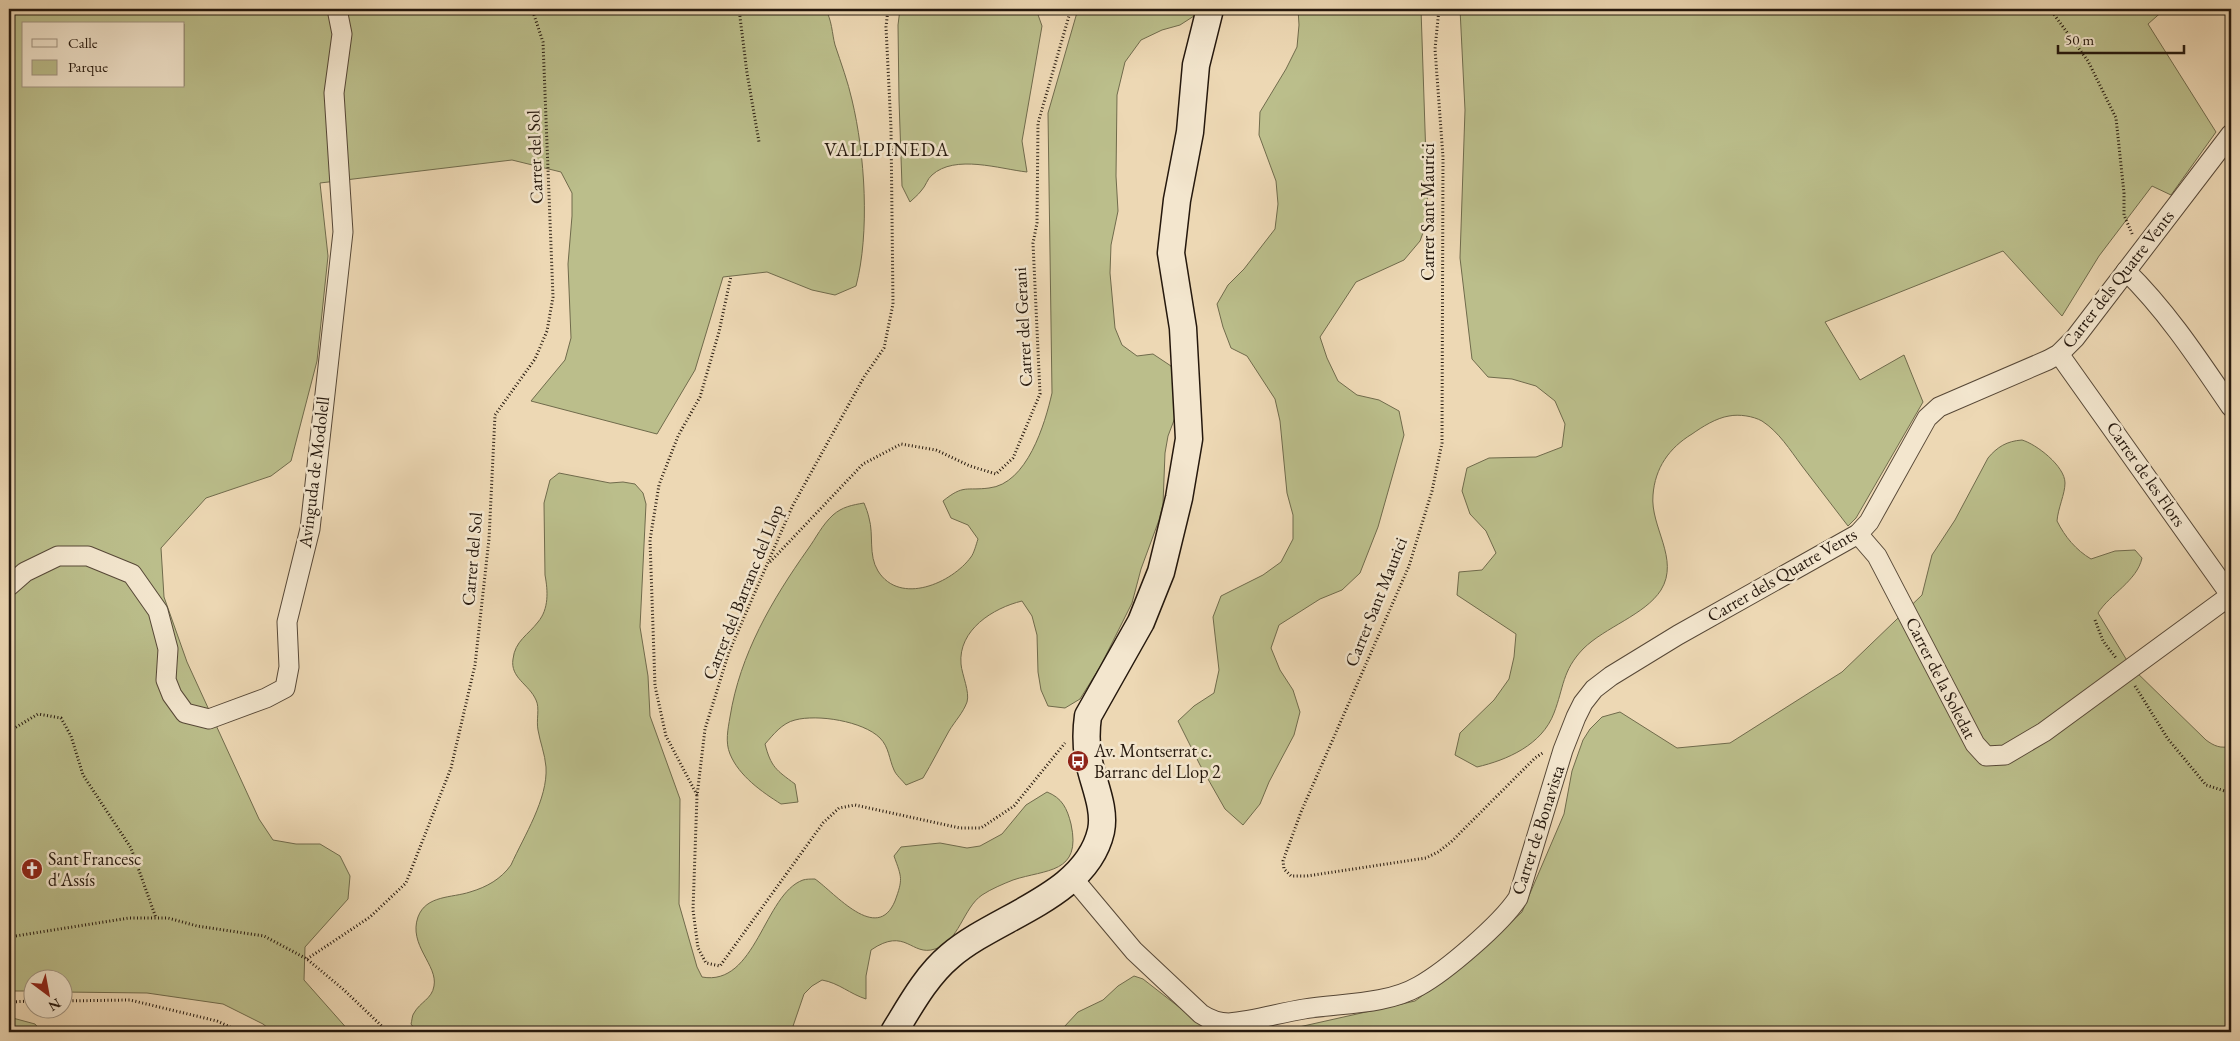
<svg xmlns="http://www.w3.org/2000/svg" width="2240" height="1041" viewBox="0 0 2240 1041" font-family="'EB Garamond',serif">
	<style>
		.green { fill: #bbbe8b; stroke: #706b4c; fill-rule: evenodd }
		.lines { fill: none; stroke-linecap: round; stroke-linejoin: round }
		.street-casing { stroke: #574837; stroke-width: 21 }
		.secondary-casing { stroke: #25180d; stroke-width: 29 }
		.path { stroke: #25180d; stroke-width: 3; stroke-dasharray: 1 2.5; stroke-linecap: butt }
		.street { stroke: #f3e6ce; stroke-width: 19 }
		.secondary { stroke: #f3e6ce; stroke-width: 26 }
		.labels { text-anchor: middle; stroke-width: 5; stroke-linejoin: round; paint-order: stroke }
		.street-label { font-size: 18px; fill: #25180d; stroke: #f3e6ce }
		.poi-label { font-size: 18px; fill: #25180d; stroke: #f3e6ce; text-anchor: start }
		.neighbourhood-label { font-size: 19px; letter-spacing: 1px; fill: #25180d; stroke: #f3e6ce }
	</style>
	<rect width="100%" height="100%" fill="#edd8b4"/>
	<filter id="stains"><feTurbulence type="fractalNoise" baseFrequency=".004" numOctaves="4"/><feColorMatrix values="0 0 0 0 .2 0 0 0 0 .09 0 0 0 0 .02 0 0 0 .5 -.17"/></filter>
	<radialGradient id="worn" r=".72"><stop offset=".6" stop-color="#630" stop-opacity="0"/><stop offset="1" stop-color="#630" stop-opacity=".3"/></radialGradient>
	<!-- green -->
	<g class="green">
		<path d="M9,9H825C832,19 832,34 835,45C841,63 848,82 852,100C865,154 870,233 856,286L835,295L812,290L767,272L723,277L695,370L657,434L531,401L565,360L571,338L568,264L572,216V193L561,172L512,160L320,183L328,256L317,361L291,461L271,476L206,498L161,548L164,597L187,662L259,819L273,840L296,844H320L340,856L350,876L348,899L305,947L304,980L350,1032H273L263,1024L223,1004L147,993L63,992L62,978H32V991H9ZM24,24H184V86H24Z"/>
		<path d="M900,9H1036L1042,26L1022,141L1027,172C1000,169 955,154 932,175C927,179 926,186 921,191C918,195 914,198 910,202L902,186L899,100L898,25Z"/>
		<path d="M1078,9H1198L1194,16L1180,25L1162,30L1141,40L1125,62L1117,95L1116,176L1118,211L1111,245L1110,273L1115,328L1122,345L1137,356L1153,354L1171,366L1177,383L1176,415L1168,436L1165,453L1163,504L1159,520L1141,569L1132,603L1100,667L1080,699L1065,708L1048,706L1041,690L1038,672L1037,635L1032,616L1022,601C993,608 958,630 961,664C962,675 970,692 967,702C963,713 955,721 949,731C940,747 932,763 923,778L906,785C902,780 896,775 894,770C889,759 889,747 880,738C863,721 817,714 795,720C782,723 773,735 765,744C771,767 776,770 795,784L798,802L781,804C762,792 739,776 730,754C725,742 728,729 730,717C740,654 772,600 808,549C816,538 822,525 833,515C842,507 852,505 864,503C866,508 868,513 869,518C874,535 868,555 878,571C900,606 952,583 971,557C974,553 976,545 978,539L968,525L951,518L943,501C964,484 966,491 989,488C1027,484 1045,424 1052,393L1048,113Z"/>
		<polygon points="1298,9 1421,9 1428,219 1420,241 1404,260 1356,282 1320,337 1327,358 1338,381 1357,395 1379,400 1399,411 1404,435 1378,527 1360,573 1342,590 1320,599 1279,625 1271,648 1280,670 1293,690 1300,712 1294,735 1269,782 1260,804 1243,825 1225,809 1200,765 1178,721 1194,706 1214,693 1219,670 1213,617 1221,596 1263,575 1281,562 1293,539 1293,515 1287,493 1280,421 1275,399 1247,356 1231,348 1223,327 1217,304 1228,285 1244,269 1275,229 1278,204 1276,181 1259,135 1260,112 1286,69 1297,47 1299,25"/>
		<path d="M1460,9H2165L2148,24L2216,132L2171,195L2152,186L2099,256L2062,316L2003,251L1825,322L1860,380L1904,355L1923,402L1856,518L1848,526C1833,506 1817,486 1802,466C1790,450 1779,432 1762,421C1753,416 1739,414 1729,416C1716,418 1702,427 1692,434C1669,448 1655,468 1653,495C1650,527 1680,559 1661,590C1645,615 1605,627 1583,649C1562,671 1564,687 1554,713C1542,745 1507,760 1477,767L1455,755L1460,733L1494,700L1509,679L1514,657L1516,634L1457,595L1459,572L1482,570L1496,553L1486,531L1470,514L1462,491L1467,468L1489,458L1536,457L1562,447L1565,424L1555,401L1536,386L1512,379L1488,377L1472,359L1460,258L1465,110Z"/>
		<path d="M2022,440C2036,444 2065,466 2065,483C2065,494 2058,508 2057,521C2065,537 2076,550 2091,559L2115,551L2135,550L2142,558C2137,581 2110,594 2098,613L2131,667L2206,740C2214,746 2221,749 2231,746V1032H1245L1290,1029L1415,1001L1471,960L1522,912L1564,814L1572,771L1583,740L1590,729L1602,717L1620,712L1677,748L1730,743L1842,672L1922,595L1932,555L1955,520L1988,458C1997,447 2007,441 2022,440Z"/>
		<path d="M559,473L610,483L623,482L635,484L643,493L646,504L640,627L648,676L650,716L680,799L679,904L697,967L702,977C756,987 764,894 803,880C806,879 811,879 815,879C835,893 877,944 895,901C903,879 902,878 894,856L901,847L940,843L967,848L980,846L1002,834L1026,805L1047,792C1062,798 1067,808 1071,824C1082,874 1046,869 1013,880C1003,884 991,889 982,895C963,908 959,942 935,949C911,957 906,926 871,950L866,976V999C850,994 839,983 822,980L812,986L804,994L791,1032H417L411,1024C412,1021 412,1015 414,1013C420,1002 432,999 434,986C438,965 408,945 418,917C426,895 452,898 470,892C487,887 501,879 511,865C524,836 548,799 546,767C545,754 540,742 538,730C536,720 540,708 536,700C529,684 510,678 513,659C515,641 528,635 538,622C549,609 548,591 545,575L544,503L550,480Z"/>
		<polygon points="1134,976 1143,979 1211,1032 1056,1032 1064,1027 1078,1012 1103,1000 1118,986"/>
		<polygon points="9,1017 35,1024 42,1032 9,1032"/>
	</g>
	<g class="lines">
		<!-- street casing -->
		<g class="street-casing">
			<g id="street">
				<path d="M2126,271C2167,311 2199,360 2231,407"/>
				<polyline points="2059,354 2231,596"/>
				<polyline points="1858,534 1877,556 1975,744 1986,756 2005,755 2044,732 2231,595"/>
				<polyline points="9,586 25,572 58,556 88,556 132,574 158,611 168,649 166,680 172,695 185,713 209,719 266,698 285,688 289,667 287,622 310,529 343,232 334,93 342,34 337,9"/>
				<path d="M1072,877L1134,951L1201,1014C1210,1020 1218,1023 1229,1023C1254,1021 1279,1013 1304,1009C1341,1003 1386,1005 1419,986C1446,971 1501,924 1518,898L1563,750L1576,717L1583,703L1594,689L1611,676L1678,635L1858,534L1869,522L1927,418L1939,407L2048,360L2059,354L2075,338L2231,134"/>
			</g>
		</g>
		<!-- secondary casing -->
		<g class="secondary-casing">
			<path id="secondary" d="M894,1032C910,1006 926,976 950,956C996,916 1086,897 1101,831C1106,807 1092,781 1088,757C1086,743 1086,730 1088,716L1141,622L1161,572L1179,498L1189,439L1183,328L1171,253L1177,200L1190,132L1196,65L1210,9"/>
		</g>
		<!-- path -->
		<g class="path">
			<polyline points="739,9 747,73 759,142"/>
			<polyline points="888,9 886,27 891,128 893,304 884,348 864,377 792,507 729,652 705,729 697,796 693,910 698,948 706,963 720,966 823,823 839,808 855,805 960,828 981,828 1014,806 1065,743"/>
			<polyline points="1439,9 1435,49 1443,157 1442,443 1432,491 1409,566 1301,812 1283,861 1284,869 1291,876 1307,876 1426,858 1438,852 1451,842 1535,758 1544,752"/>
			<polyline points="2050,9 2088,61 2116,118 2124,193 2124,215 2133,236"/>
			<polyline points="770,562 863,464 901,444 936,450 970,466 996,474 1013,458 1040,394 1033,243 1037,223 1038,123 1071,9"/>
			<polyline points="2095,620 2103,641 2116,658"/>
			<polyline points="2135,686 2168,739 2206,785 2231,793"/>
			<polyline points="9,735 13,729 38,714 61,718 71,736 83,775 131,848 156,918"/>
			<polyline points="697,795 666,736 655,686 650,540 659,485 678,436 700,397 719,332 731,276"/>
			<polyline points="9,937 129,918 168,918 197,926 264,936 307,959 344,990 388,1032"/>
			<polyline points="307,959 370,917 406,883 451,768 475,665 489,539 495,415 535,359 547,331 553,297 543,42 532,9"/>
			<polyline points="62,1001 130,1000 217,1021 241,1032"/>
			<polyline points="9,1002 32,1001"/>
		</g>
		<!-- street -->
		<use href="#street" class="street"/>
		<!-- secondary -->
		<use href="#secondary" class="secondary"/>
	</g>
	<!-- icons -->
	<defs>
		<g id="bus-disc" transform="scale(1.125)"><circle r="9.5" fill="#8f2418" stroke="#f3e6ce"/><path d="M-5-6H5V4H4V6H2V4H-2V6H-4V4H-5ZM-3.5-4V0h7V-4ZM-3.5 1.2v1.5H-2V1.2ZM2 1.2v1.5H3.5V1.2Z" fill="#fff"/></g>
		<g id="church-disc" transform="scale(1.125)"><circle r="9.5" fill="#8f2418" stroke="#f3e6ce"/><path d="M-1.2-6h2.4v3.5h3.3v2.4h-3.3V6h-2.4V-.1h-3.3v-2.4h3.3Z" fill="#fff"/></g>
	</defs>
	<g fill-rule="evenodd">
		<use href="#bus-disc" x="1078" y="761"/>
		<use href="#church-disc" x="32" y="869"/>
	</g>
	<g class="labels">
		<!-- street labels -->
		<g class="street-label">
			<text transform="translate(535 157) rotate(-92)" y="6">Carrer del Sol</text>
			<text transform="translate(1428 212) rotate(-90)" y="6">Carrer Sant Maurici</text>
			<text transform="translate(2118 279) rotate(-52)" y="6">Carrer dels Quatre Vents</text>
			<text transform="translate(1023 327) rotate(-93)" y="6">Carrer del Gerani</text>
			<text transform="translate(314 472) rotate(-83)" y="6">Avinguda de Modolell</text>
			<text transform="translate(2146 474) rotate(55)" y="6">Carrer de les Flors</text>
			<text transform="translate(472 559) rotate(-85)" y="6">Carrer del Sol</text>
			<text transform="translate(1782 575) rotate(-30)" y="6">Carrer dels Quatre Vents</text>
			<text transform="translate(743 592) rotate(-68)" y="6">Carrer del Barranc del Llop</text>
			<text transform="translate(1376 602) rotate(-68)" y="6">Carrer Sant Maurici</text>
			<text transform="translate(1941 678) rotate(63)" y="6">Carrer de la Soledat</text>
			<text transform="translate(1538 830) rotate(-72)" y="6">Carrer de Bonavista</text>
		</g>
		<!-- poi labels -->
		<g class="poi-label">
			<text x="1094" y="757">Av. Montserrat c.<tspan x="1094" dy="21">Barranc del Llop 2</tspan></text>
			<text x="48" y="865">Sant Francesc<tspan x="48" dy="21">d'Assís</tspan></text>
		</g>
		<!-- neighbourhood labels -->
		<g class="neighbourhood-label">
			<text x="887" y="156">VALLPINEDA</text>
		</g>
	</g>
	<!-- margin -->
	<rect width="2240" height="1041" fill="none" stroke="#edd8b4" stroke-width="30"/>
	<rect x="10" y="10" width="2220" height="1021" fill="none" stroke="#25180d" stroke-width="2.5"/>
	<rect x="15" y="15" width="2210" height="1011" fill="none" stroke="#25180d"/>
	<!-- legend -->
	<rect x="22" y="22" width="162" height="65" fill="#f3e6ce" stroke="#a19481"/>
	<rect x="32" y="39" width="25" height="8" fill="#f3e6ce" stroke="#a19481"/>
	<text x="68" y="48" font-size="15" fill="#25180d">Calle</text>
	<rect x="32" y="60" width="25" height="15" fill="#bbbe8b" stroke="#a19481"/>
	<text x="68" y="72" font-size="15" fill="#25180d">Parque</text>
	<!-- north arrow -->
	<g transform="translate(48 994) rotate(148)"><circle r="24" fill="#f3e6ce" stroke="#a19481"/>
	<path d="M0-4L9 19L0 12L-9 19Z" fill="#8f2418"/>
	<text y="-8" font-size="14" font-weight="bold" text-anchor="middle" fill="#25180d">N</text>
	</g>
	<!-- scale -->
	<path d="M2058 45v8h126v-8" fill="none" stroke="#25180d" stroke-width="2.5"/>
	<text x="2065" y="45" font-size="15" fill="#25180d" stroke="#f3e6ce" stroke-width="4" paint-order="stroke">50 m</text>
	<rect width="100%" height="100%" filter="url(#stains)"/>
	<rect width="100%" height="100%" fill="url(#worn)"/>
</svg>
